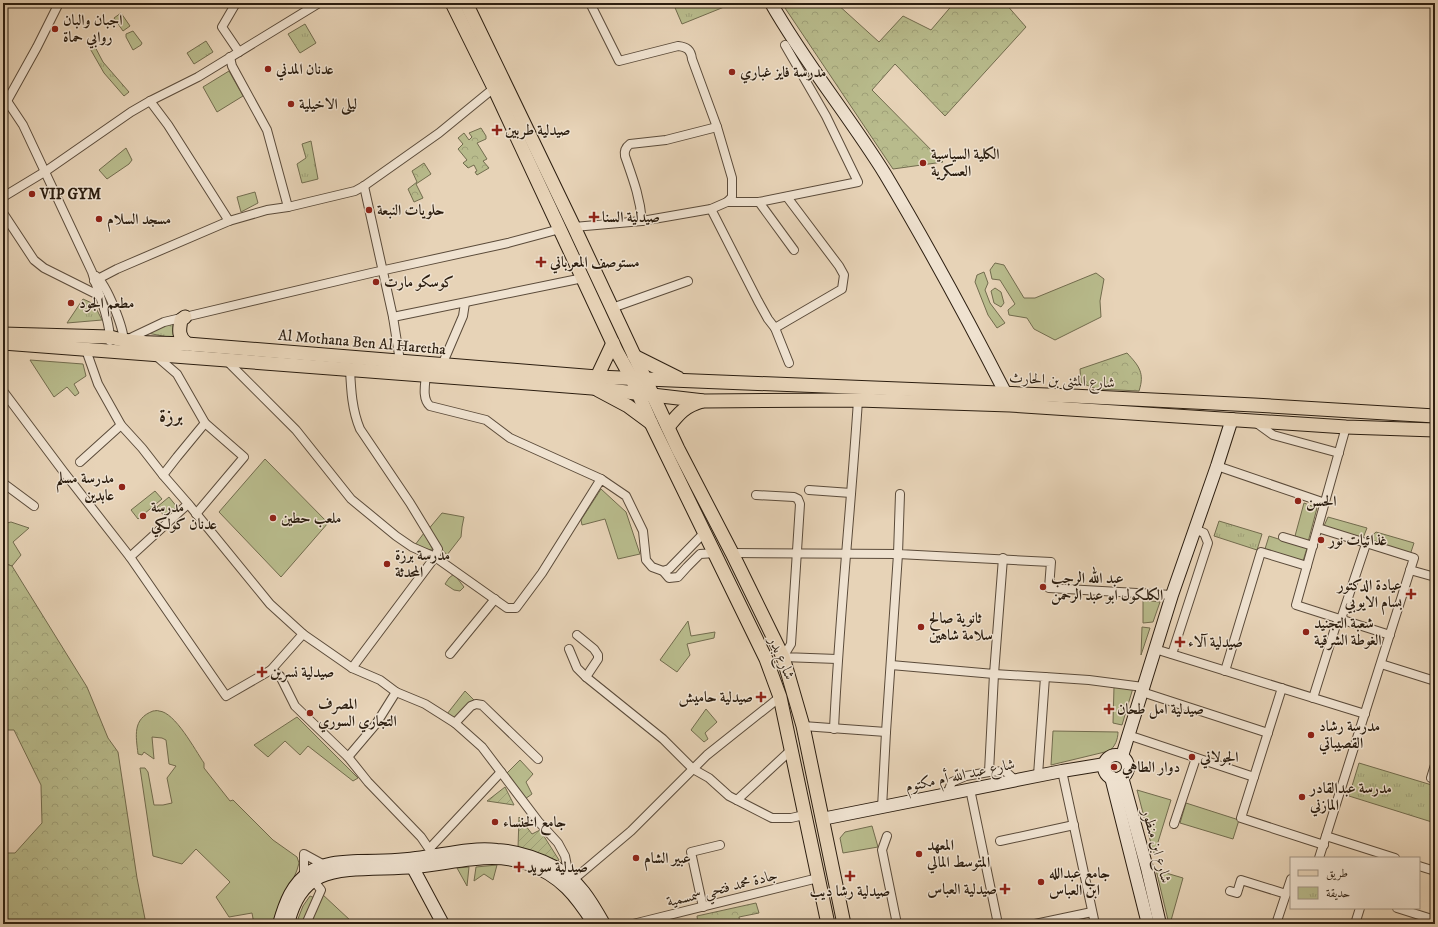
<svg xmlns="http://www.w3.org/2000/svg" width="1438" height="927" viewBox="0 0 1438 927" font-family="'IM FELL DW Pica',Amiri,serif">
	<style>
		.grass { fill: #b8bb8c; stroke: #726c4e }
		.forest { fill: url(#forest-crowns); stroke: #726c4e }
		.park { fill: url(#park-tufts); stroke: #726c4e }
		.garden { fill: url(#garden-furrows); stroke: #726c4e }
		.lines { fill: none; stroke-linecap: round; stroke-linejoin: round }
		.minor-casing { stroke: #5b4b3a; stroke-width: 10 }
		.secondary-casing { stroke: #2c1e10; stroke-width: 14 }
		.primary-casing { stroke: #2c1e10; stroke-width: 15 }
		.minor { stroke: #efe2d0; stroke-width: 8 }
		.secondary { stroke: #efe2d0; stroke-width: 12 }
		.primary { stroke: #e7d3b7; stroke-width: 13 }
		.poi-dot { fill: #8f2418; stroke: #efe2d0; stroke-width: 1.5 }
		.labels { text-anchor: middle; stroke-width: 3; stroke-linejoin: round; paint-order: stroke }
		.poi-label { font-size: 15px; font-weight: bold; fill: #2c1e10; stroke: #efe2d0; text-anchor: start }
		.street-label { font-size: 15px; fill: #2c1e10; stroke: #efe2d0 }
		.district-label { font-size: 19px; font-weight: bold; fill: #2c1e10; stroke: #efe2d0 }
	</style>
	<defs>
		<pattern id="forest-crowns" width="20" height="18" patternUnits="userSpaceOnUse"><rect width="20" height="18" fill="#b8bb8c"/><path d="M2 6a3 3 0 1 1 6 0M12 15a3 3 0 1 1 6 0" fill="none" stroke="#9ea078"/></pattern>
		<pattern id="park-tufts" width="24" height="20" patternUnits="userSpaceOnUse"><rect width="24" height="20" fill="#b8bb8c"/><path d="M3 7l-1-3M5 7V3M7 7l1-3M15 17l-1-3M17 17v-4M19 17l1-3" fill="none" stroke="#9ea078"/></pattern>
		<pattern id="garden-furrows" width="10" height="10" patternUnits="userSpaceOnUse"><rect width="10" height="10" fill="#b8bb8c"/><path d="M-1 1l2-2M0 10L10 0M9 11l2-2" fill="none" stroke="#9ea078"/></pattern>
	</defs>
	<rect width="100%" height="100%" fill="#e7d3b7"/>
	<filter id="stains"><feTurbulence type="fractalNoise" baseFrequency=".005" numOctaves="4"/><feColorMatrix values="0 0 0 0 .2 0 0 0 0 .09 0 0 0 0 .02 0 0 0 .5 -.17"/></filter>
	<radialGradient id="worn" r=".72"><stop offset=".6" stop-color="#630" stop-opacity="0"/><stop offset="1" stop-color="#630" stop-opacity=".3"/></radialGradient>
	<!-- grass -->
	<g class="grass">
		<polygon points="121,13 130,26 123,31 114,18"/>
		<polygon points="133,31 142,43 141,45 133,50 126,37 126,34"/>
		<polygon points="229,71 243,96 217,112 203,87"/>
		<polygon points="126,148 132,160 129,164 107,179 99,170"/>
		<polygon points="255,192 258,203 241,212 237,197"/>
		<polygon points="995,263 1004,265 1024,298 1035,298 1096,273 1104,279 1100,301 1101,317 1055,340 1034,329 1027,318 1009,315 1008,310 1015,304 1000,280 992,279 990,270"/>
		<polygon points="984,272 988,283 985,290 990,303 1005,323 997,328 988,315 975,282 977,275"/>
		<polygon points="995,288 1001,292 1004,303 1001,307 994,303 991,291"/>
		<polygon points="30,360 83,364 86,376 74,384 79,393 75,396 67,387 54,397"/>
		<polygon points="265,459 328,523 281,577 219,512"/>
		<polygon points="601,489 626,512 640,554 618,559 605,519 582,525 581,520"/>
		<polygon points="155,491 162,499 138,519 131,510"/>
		<polygon points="169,497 177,507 165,517 157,507"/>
		<polygon points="1304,503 1317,508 1308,542 1295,536"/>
		<polygon points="442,513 464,517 462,527 461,537 447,555 427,531"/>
		<polygon points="1328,517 1367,528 1363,538 1325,529 1324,526"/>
		<polygon points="11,522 29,528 13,542 21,555 12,566 3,563 3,524"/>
		<polygon points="1376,532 1414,543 1410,555 1365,542"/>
		<polygon points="424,533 433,550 419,548 415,545"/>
		<polygon points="1269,536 1307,548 1303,561 1265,549"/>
		<polygon points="454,574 464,587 460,591 454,590 445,584 449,578"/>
		<polygon points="1143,600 1160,602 1153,622 1143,623"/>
		<polygon points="688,621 691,636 715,632 714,638 687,644 690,655 677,672 660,660"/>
		<polygon points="1142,627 1150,628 1141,655"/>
		<polygon points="1114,687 1133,688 1122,725 1113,723"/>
		<polygon points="465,691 475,701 458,723 447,714"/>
		<polygon points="706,709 717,722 705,733 708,739 704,742 691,730"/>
		<path d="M153,711C155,711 157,710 159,711C175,712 195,750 204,763V768L230,801L233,800L273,840L297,857L299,863L297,870L275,924H254L252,913L229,917L216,897L230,882L196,849L182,864L153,856L140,768H145L148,772L154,805H163L172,803L167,778L176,766L169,764L166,740L162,738L152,737L154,759L144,752L142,755L138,754C136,736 132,719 153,711Z"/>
		<polygon points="297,717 358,778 353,781 308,746 300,755 285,741 268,757 254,745"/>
		<path d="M1053,731L1118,732C1118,739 1115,747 1109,751L1051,765Z"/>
		<polygon points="520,760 533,774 526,782 532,794 525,799 506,774"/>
		<polygon points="1137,790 1171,800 1154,855"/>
		<polygon points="1186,803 1239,820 1233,839 1180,823"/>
		<polygon points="872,826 878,847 843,853 840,838 845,832"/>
		<polygon points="497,865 493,880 484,874 474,881 476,867"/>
		<polygon points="469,867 467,886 457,868"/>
		<polygon points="1156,870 1183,878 1170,924 1169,924"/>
		<polygon points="322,894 351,921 346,924 316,924 312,922 311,915"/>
		<polygon points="310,896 315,898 303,924 296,924 303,906"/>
	</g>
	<!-- forest -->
	<g class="forest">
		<polygon points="811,3 836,3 879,42 903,16 931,30 954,3 1005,3 1026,27 945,116 895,64 872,90 943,162 893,169 785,8"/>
		<polygon points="481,128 486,136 486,139 477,143 487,159 483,161 489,168 477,175 475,172 477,171 474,165 468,168 463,163 467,160 458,149 463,144 458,138 464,133 469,140 472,137 469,133"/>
		<polygon points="424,163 431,174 416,184 423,198 414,202 408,189 417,182 412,171"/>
		<path d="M1127,353C1139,366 1145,373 1139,391L1097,389L1081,383L1080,369Z"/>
		<polygon points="3,563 12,566 87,687 108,738 118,752 137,878 146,924 3,924 3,853 15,853 42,823 41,785 14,730 3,730"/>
		<polygon points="756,903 759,913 739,917 740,924 698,924 697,916"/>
	</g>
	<!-- park -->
	<g class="park">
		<polygon points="673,3 734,3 682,24"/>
		<polygon points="305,24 316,43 300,53 288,34"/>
		<polygon points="206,41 213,52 194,64 187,53"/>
		<polygon points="93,43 103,62 129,92 124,96 104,73 88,45"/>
		<polygon points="311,141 318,179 302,183 297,164 306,158 302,144"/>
		<polygon points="83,299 94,304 102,320 67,323"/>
		<polygon points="177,320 179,339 147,333"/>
		<polygon points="1219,521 1262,534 1257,550 1214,536"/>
		<polygon points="1359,763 1435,786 1435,823 1349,796"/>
		<polygon points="1084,915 1086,924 1047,924"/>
	</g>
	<!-- garden -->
	<g class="garden">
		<polygon points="505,787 514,805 487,801"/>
		<polygon points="519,817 532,834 540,830 559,860 555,862 518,848"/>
	</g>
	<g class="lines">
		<!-- minor casing -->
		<g class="minor-casing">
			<g id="minor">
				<polyline points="236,3 222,27 239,52"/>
				<path d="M590,3L619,61L678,46C687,47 691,50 692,59L717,127L732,178V197L727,202"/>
				<polyline points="230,57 232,66 267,130 288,207"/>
				<path d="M3,99L7,101L23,125L92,272C98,293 110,319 110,341"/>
				<polyline points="7,101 37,47 59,3"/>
				<polyline points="150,101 168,125 229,221"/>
				<polyline points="364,186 393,317 400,361"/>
				<polyline points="3,197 46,171 131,112 150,101 198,77 319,3"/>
				<polyline points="759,202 794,250"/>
				<polyline points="711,209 758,301 768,319 775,328 842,289 844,275 839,266 787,197"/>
				<polyline points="3,213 34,260 44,268 100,296"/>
				<path d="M642,221C640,197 633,179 625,156C624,151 626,147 630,144L666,140L717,127"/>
				<polyline points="574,227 642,221 711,209 727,202 759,202 858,182 826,116 785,45"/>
				<path d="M96,276C107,285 124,328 124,343"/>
				<polyline points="94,281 117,269 229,221 267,210 288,207 355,191 364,186 439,133 494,88"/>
				<polyline points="612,308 688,281"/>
				<polyline points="393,317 583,278"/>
				<polyline points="775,328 789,363"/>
				<polyline points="126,340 164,322 371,273 508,243 560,229"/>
				<polyline points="86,350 98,384 121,425 142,448 163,475 190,506 270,604 303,634 352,668 380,680 396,692 425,704 455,723 482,747 538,821 558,843 565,856 569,876"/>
				<polyline points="155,355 177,374 205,423 177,457 163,475"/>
				<path d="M226,360L296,430L351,499L396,536L412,547L435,557L438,549L410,503L360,429C352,410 351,390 350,369"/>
				<polyline points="442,365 463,316 465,303"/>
				<path d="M426,375C425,385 422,399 430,406L486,420L510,438L601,479"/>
				<polyline points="3,391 63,471 130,557 226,696 271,670 280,676 295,706 348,757 368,782 421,837 434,856"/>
				<polyline points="1255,422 1273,435 1339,453"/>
				<polyline points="1346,427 1296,605 1390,635"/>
				<polyline points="80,462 121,425"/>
				<polyline points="1217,466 1325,503"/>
				<polyline points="3,483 34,506"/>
				<polyline points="809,490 851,493"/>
				<polyline points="900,494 898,554 1051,562 1049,588 1172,595"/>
				<polyline points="756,495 794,497 798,499 800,504 791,644 783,657 837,659"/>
				<polyline points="196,514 244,457 205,423"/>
				<polyline points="1318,528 1414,558 1319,858"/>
				<polyline points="1283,537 1313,546"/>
				<polyline points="732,553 898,554 886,732 882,808"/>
				<polyline points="130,557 188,504"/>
				<polyline points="1410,570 1435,577"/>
				<polyline points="663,571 669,569 705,532"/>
				<polyline points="577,635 594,649 598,655 598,659 586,677"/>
				<polyline points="569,649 577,668 586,677 663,739 693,769 709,778 729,796 772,818 791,818 804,815"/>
				<polyline points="1155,649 1365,714"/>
				<polyline points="450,654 495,599"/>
				<polyline points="1172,654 1208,543 1204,533 1195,529"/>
				<polyline points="1381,664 1435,681"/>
				<polyline points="891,665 994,674 1003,558"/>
				<polyline points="352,668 435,557 507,608 516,608 542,573 601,479 626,496 643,531 646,560 652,567 663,571 669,578 678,577 687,567 700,554 715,553"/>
				<polyline points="271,670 303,634"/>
				<polyline points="1225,671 1261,552 1307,566"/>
				<polyline points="1045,677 1089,680 1143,687"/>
				<polyline points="1282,688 1241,818 1324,845"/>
				<polyline points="1142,692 1268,733"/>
				<polyline points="1313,698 1336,625 1341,619 1366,544"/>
				<polyline points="455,723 471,706 476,704 482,705 538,759"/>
				<polyline points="803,726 886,732"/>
				<path d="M834,729C839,619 851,509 858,400"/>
				<polyline points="1128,735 1254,777"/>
				<polyline points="348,757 376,724 396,692"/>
				<polyline points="1062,771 1095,924"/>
				<polyline points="1431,778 1435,765"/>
				<polyline points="1015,780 1005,771 989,772 994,674 1045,677 1038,775"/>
				<polyline points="970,789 998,924"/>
				<polyline points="947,794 952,782 966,776 989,772"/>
				<polyline points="737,800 791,750"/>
				<polyline points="1174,824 1196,758"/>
				<polyline points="887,836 882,850 897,924"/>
				<polyline points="1326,836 1395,858"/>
				<polyline points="1000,841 1074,825"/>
				<polyline points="430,848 501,772"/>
				<polyline points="1419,866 1435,871"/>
				<polyline points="306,879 304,876 304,854 326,866"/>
				<polyline points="573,880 631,831 707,755 780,697"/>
				<polyline points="1230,891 1237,893 1241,880 1286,894"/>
				<polyline points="703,907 691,852 720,845"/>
				<polyline points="1397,908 1435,920"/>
				<polyline points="306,924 321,890 314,881"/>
				<polyline points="633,924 818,878"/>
				<polyline points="1035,924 1092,912"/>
				<polyline points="1276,924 1291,879"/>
				<polyline points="1355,924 1360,908"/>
			</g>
		</g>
		<!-- secondary casing -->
		<g class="secondary-casing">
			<g id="secondary">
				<path d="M771,3C805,63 849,116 885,174C928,246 968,320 1006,394"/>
				<circle cx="1116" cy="767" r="12"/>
				<polyline points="1122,756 1172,595 1217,466 1232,419"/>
				<polyline points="1111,777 1148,924"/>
				<polyline points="1122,777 1147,868 1160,924"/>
				<polyline points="822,819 1062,771 1105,764"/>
				<polyline points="413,868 443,924"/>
				<path d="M289,920C294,902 302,886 320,877C343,866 387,870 414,867C440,865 466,858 492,858C504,858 517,860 528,864C561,876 576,896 594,924"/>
				<path d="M279,924C285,903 292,883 311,871C326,862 342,862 358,861C377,861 397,861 416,858C443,855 470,847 497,850C518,851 537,858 555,867C579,880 591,901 604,924"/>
			</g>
		</g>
		<!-- primary casing -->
		<g class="primary-casing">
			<g id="primary">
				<polyline points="452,3 494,88 617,352 632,379 651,423 766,659 780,697 828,924"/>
				<polyline points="466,3 574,227 678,449 732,553 783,657 803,726 844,924"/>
				<path d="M185,317L181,320C179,330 178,337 187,344"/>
				<path d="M3,334L110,337C135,344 162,343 187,344L597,377L1072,396L1254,405L1435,416"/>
				<polyline points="3,343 592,388 704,401 858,400 1010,405 1346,427 1435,430"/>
				<polyline points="634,356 678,378"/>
				<polyline points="597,377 613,343"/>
				<polyline points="598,390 628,406 651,423"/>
				<path d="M668,427C679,413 685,406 702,401"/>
			</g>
		</g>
		<!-- minor -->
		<use href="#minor" class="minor"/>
		<!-- secondary -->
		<use href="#secondary" class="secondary"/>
		<!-- primary -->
		<use href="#primary" class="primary"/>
	</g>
	<!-- markers -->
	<g class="poi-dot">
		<circle cx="55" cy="29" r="4"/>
		<circle cx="268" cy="69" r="4"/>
		<circle cx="732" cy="72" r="4"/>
		<circle cx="291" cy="104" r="4"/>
		<path d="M495 124h4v4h4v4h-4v4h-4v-4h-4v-4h4z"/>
		<circle cx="923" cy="163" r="4"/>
		<circle cx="32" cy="194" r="4"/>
		<circle cx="369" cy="210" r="4"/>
		<path d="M592 211h4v4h4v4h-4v4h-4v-4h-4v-4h4z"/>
		<circle cx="99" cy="219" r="4"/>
		<path d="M539 256h4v4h4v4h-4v4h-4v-4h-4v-4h4z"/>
		<circle cx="376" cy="282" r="4"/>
		<circle cx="71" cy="303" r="4"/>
		<circle cx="122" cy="487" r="4"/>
		<circle cx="1298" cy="501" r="4"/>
		<circle cx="143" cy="516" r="4"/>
		<circle cx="273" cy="518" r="4"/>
		<circle cx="1321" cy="540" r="4"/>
		<circle cx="387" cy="564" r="4"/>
		<circle cx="1043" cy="587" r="4"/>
		<path d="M1409 588h4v4h4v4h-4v4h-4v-4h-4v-4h4z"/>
		<circle cx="921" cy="627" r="4"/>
		<circle cx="1306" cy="632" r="4"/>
		<path d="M1178 636h4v4h4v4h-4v4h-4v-4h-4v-4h4z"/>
		<path d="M260 666h4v4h4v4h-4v4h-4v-4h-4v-4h4z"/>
		<path d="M759 691h4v4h4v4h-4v4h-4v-4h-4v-4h4z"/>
		<path d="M1107 703h4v4h4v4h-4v4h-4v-4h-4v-4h4z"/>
		<circle cx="310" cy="713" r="4"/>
		<circle cx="1311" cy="735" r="4"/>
		<circle cx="1192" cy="757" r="4"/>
		<circle cx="1114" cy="767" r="4"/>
		<circle cx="1302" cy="797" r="4"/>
		<circle cx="495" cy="822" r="4"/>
		<circle cx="919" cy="854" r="4"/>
		<circle cx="636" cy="858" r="4"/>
		<path d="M517 861h4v4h4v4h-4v4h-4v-4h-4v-4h4z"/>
		<path d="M848 870h4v4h4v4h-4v4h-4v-4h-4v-4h4z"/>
		<circle cx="1041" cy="882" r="4"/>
		<path d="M1003 883h4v4h4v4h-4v4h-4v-4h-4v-4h4z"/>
	</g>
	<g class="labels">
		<!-- poi labels -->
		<g class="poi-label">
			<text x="63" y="25">اجبان والبان<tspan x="63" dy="17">روابي حماة</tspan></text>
			<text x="276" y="74">عدنان المدني</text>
			<text x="740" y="77">مدرسة فايز غباري</text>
			<text x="299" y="109">ليلى الاخيلية</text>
			<text x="505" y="135">صيدلية طربين</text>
			<text x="931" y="159">الكلية السياسية<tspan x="931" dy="17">العسكرية</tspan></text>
			<text x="40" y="199">VIP GYM</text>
			<text x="377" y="215">حلويات النبعة</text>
			<text x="602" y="222">صيدلية السنا</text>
			<text x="107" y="224">مسجد السلام</text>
			<text x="550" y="267">مستوصف المعرباني</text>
			<text x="384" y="287">كوسكو مارت</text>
			<text x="79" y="308">مطعم الجود</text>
			<text x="114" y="483" text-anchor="end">مدرسة مسلم<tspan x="114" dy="17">عابدين</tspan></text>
			<text x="1306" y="506">الحسن</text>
			<text x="151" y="512">مدرسة<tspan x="151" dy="17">عدنان كولكي</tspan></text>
			<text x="281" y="523">ملعب حطين</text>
			<text x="1329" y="545">غذائيات نور</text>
			<text x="395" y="560">مدرسة برزة<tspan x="395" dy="17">المحدثة</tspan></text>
			<text x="1051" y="583">عبد الله الرجب<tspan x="1051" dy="17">الكلكول ابو عبد الرحمن</tspan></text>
			<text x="1402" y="590" text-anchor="end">عيادة الدكتور<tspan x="1402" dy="17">بسام الايوبي</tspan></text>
			<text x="929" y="623">ثانوية صالح<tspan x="929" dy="17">سلامة شاهين</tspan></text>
			<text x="1314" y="628">شعبة التجنيد<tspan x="1314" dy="17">الغوطة الشرقية</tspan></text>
			<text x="1188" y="647">صيدلية آلاء</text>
			<text x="270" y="677">صيدلية نسرين</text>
			<text x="753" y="702" text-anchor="end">صيدلية حاميش</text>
			<text x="318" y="709">المصرف<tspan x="318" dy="17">التجاري السوري</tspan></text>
			<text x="1117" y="714">صيدلية امل طحان</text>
			<text x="1319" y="731">مدرسة رشاد<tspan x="1319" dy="17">القصيباتي</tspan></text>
			<text x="1200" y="762">الجولاني</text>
			<text x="1122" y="772">دوار الطاهي</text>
			<text x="1310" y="793">مدرسة عبدالقادر<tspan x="1310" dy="17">المازني</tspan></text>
			<text x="503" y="827">جامع الخنساء</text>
			<text x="927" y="850">المعهد<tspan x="927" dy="17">المتوسط المالي</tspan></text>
			<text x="644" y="863">عبير الشام</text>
			<text x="527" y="872">صيدلية سويد</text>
			<text x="1049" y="878">جامع عبدالله<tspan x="1049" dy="17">ابن العباس</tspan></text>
			<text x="997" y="894" text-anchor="end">صيدلية العباس</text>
			<text x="850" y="896" text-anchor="middle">صيدلية رشا ديب</text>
		</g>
		<!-- street labels -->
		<g class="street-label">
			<text transform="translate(362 342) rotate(5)" y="5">Al Mothana Ben Al Haretha</text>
			<text transform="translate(1062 380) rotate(3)" y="5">شارع المثنى بن الحارث</text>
			<text transform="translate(782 658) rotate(67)" y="5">شارع بدر</text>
			<text transform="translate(960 775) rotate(-12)" y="5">شارع عبد اللّه أم مكتوم</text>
			<text transform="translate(1157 846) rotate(75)" y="5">شارع ابن منظور</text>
			<text transform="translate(722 888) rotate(-14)" y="5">جادة محمد فتحي سمسمية</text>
		</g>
		<!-- district labels -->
		<g class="district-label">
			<text x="171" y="422">برزة</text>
		</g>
	</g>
	<!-- margin -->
	<rect width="1438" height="927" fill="none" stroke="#e7d3b7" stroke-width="16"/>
	<rect x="4" y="4" width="1430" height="919" fill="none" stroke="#2c1e10" stroke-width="2"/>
	<rect x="8" y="8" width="1422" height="911" fill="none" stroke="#2c1e10"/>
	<!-- legend -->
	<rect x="1290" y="857" width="130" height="52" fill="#efe2d0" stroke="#a19483"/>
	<rect x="1298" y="870" width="20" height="6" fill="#e7d3b7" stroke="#a19483"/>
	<text x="1326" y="877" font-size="12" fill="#2c1e10">طريق</text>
	<rect x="1298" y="887" width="20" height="12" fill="url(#park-tufts)" stroke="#a19483"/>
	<text x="1326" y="897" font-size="12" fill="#2c1e10">حديقة</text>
	<rect width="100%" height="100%" filter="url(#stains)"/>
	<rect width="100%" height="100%" fill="url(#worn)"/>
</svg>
